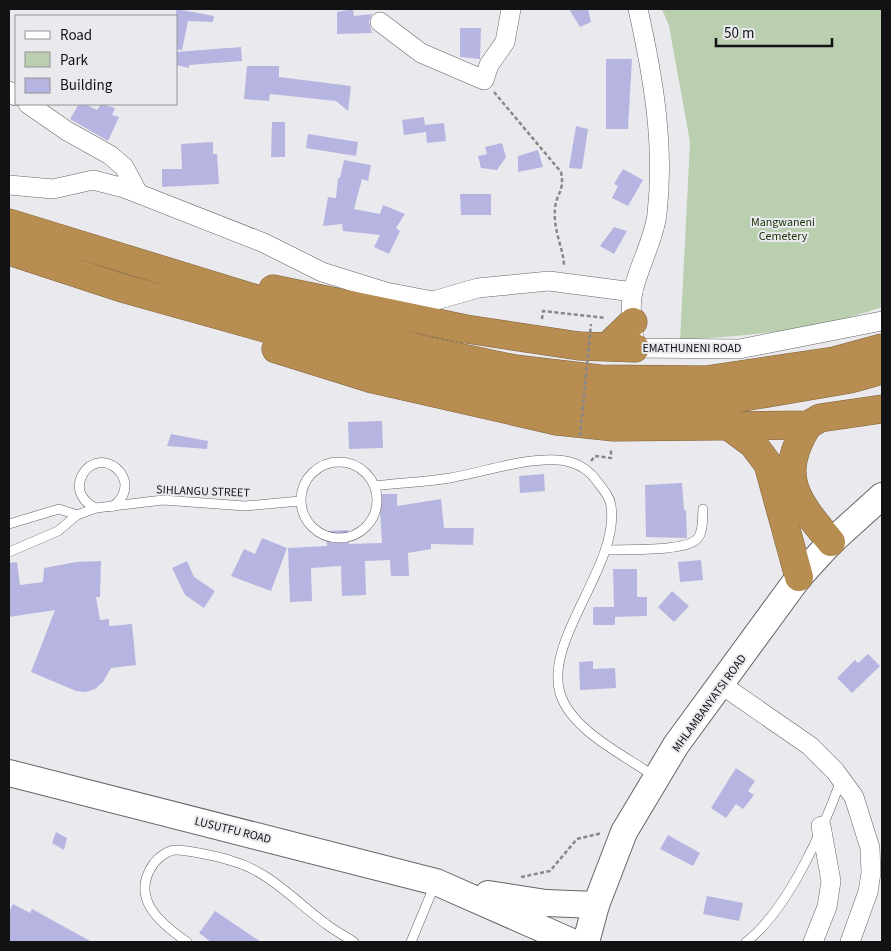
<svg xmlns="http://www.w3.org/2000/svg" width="891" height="951" viewBox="0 0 891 951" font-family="'Source Sans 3',sans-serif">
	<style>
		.green { fill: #b9cfb0 }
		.building { fill: #b6b5e1 }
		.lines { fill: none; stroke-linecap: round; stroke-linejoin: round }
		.lane-casing { stroke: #656569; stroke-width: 10 }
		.street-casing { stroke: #656569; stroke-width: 20 }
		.secondary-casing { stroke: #656569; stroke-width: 28 }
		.highway-casing { stroke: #7e623c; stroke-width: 29 }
		.path { stroke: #88888b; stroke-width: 2.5; stroke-dasharray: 4 2.5; stroke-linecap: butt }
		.lane { stroke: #fff; stroke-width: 9 }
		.street { stroke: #fff; stroke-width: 19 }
		.secondary { stroke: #fff; stroke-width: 26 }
		.highway { stroke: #b88d52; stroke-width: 28 }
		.path-bridge { stroke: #88888b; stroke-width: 2.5; stroke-dasharray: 4 2.5; stroke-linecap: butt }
		.labels { text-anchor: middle; stroke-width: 4; stroke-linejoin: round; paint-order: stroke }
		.park-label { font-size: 12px; fill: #173207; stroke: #eaeaee }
		.street-label { font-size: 12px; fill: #121214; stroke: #eaeaee }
	</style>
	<rect width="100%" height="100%" fill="#eaeaee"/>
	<!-- green -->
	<path class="green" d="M662,9H882V307C816,330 750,336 680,340L690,142L669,26Z"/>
	<!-- building -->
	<g class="building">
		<polygon points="176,9 214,16 213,22 188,21 182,50 176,49"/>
		<polygon points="353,9 354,16 372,14 369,21 372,33 337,34 337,12"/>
		<polygon points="569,9 588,9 591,22 580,27"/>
		<polygon points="460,28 481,28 480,59 460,57"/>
		<polygon points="241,47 242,61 189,65 189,68 176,65 176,52"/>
		<polygon points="606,59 632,59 628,129 606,129"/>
		<polygon points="247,66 279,66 279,77 351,86 348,111 336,101 270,94 269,101 244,99"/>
		<polygon points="79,104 85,104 97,110 101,104 115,108 112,115 119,117 108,141 70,119"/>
		<polygon points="424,117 425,125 444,123 446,141 427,143 426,132 404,135 402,120"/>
		<polygon points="272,122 285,122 285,157 271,157"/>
		<polygon points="576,126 588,129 582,169 569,168"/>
		<polygon points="308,134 358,142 356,156 306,148"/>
		<polygon points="213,142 213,154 217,154 219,184 162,187 162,169 182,169 181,144"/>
		<polygon points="502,143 506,157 497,170 481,168 478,156 487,154 485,147"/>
		<polygon points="538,150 543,167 518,172 518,156"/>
		<polygon points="344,160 371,165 368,181 362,179 354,209 380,214 383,205 405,214 396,228 400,231 389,254 374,247 380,235 343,231 342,224 323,226 328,197 336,198 338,178 340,178"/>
		<polygon points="623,169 643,180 628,206 612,198 618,186 614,184"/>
		<polygon points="460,194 491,194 491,215 461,215"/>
		<polygon points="614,227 627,231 614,254 600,246"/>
		<polygon points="382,421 383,448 349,449 348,422"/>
		<polygon points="171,434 208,441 207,449 167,446"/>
		<polygon points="544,474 545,491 520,493 519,476"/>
		<polygon points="682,483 684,510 686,510 687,538 646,537 645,485"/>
		<polygon points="379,494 397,494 397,506 441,499 444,528 474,528 473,545 431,544 431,549 408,553 409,576 391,576 390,560 365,561 366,595 342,596 341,566 311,568 312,601 290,602 288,548 327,546 326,531 348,530 349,544 382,543"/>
		<polygon points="262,538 287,548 271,591 231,576 244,549 255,554"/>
		<polygon points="701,560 703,580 680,582 678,562"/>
		<polygon points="101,561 100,597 96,597 100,620 109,619 109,626 132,624 136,665 111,668 103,682 95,689 86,692 76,691 31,672 55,610 9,617 9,563 17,562 20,585 43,582 44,568 76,562"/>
		<polygon points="187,561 194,577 215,591 204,608 185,595 172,568"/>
		<polygon points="613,569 637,569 637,597 647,597 647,616 615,617 615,625 593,625 593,607 614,607"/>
		<polygon points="672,591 689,606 674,622 658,607"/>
		<polygon points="868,654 880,666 852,693 837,678 855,660 858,663"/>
		<polygon points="593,661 593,669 615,668 616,688 580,690 579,662"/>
		<polygon points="736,768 755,781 748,791 754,795 743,809 736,804 726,818 711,808"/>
		<polygon points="56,832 67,838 64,850 52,843"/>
		<polygon points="668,835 700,853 693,866 660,849"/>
		<polygon points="707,896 743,903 739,921 703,914"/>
		<polygon points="13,904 30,913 32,909 92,942 9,942 9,912"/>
		<polygon points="215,911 261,942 211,942 199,933"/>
	</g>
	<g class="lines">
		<!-- lane casing -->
		<g class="lane-casing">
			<g id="lane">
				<circle cx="339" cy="500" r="38"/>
				<path d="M374,486C399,483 425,482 450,478C485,472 522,458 558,460C574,461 587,468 596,480C602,488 610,496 611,506C620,564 544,639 560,693C571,730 624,755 654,776"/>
				<path d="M96,508C60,492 90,447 116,468C121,472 125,479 125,485C125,495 120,502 111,507"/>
				<polyline points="9,524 59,509 77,515"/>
				<path d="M606,550C625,549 684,552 697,539C704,532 702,518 703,509"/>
				<polyline points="9,552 58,531 77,515 96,508 163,500 245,506 300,501"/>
				<path d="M187,942C160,923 129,898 154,863C159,857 168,850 176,850C187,850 221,857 232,861C269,871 296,902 326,924C335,931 345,936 354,942"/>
				<polyline points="411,942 435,884"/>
				<path d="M746,942C788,910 823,830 841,780"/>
			</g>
		</g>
		<!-- street casing -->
		<g class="street-casing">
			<g id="street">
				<path d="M638,9C653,76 665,145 657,214C654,240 639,265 633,291C629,309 633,330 635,348L739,349L882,321"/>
				<polyline points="380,22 421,53 484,80 489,65 505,42 511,9"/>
				<polyline points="9,91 16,96"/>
				<polyline points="28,104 67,131 110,155 124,167 138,193"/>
				<polyline points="9,185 53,189 93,180 124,188 264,243 322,272 386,292 433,301 478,288 549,281 633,292"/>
				<polyline points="722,685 810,746 835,771 854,797 870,848 871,873 868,892 850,942"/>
				<polyline points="813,942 827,907 831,881 821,826"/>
			</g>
		</g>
		<!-- secondary casing -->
		<g class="secondary-casing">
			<g id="secondary">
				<polyline points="9,773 436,882 572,942"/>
				<polyline points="488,894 546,903 596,905"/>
				<polyline points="586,942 596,905 624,832 676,745 799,577 831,542 882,496"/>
			</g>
		</g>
		<!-- highway casing -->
		<g class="highway-casing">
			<g id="highway">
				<polyline points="9,223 419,349 515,369 600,379 706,380 834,361 882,348"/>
				<polyline points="9,251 122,288 430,374 536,394 643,403 738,398 850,379 882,370"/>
				<polyline points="273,289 466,329 579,346 635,348"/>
				<polyline points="608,346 633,322"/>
				<polyline points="276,349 369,378 557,421 614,427 808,425 820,418 882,409"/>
				<path d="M808,425C776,477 796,500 831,542"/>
				<polyline points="730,427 753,444 768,464 799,577"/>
			</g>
		</g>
		<!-- path -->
		<g class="path">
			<path d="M494,92L561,172C565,192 556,193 555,209C553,231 564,250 564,266"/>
			<polyline points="542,319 543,311 606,318"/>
			<polyline points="591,461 595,456 611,458 611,448"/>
			<polyline points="521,877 550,871 577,839 602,833"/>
		</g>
		<!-- lane -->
		<use href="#lane" class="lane"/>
		<!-- street -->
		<use href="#street" class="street"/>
		<!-- secondary -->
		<use href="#secondary" class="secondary"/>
		<!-- highway -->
		<use href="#highway" class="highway"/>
		<!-- path-bridge -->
		<polyline class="path-bridge" points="580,436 591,324"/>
	</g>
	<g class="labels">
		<!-- park labels -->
		<g class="park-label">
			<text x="783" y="226">Mangwaneni<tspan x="783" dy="14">Cemetery</tspan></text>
		</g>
		<!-- street labels -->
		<g class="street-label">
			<text x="692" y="352">EMATHUNENI ROAD</text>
			<text transform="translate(203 491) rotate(2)" y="4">SIHLANGU STREET</text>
			<text transform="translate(709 703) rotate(-54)" y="4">MHLAMBANYATSI ROAD</text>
			<text transform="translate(233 830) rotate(14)" y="4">LUSUTFU ROAD</text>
		</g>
	</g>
	<!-- border -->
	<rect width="891" height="951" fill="none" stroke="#121214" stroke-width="20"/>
	<!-- legend -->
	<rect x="15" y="15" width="162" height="90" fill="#eaeaee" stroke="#949497"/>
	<rect x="25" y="31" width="25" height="8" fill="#ffffff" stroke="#949497"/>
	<text x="60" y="40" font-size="15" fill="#121214">Road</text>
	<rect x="25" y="52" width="25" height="15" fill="#b9cfb0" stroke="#949497"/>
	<text x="60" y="65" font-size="15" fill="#121214">Park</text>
	<rect x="25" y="78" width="25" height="15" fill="#b6b5e1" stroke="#949497"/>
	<text x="60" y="90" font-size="15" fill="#121214">Building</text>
	<!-- scale -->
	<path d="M716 38v8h116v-8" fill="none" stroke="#121214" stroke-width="2.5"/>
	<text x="724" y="38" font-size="15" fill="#121214" stroke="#eaeaee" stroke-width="4" paint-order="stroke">50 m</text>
</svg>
